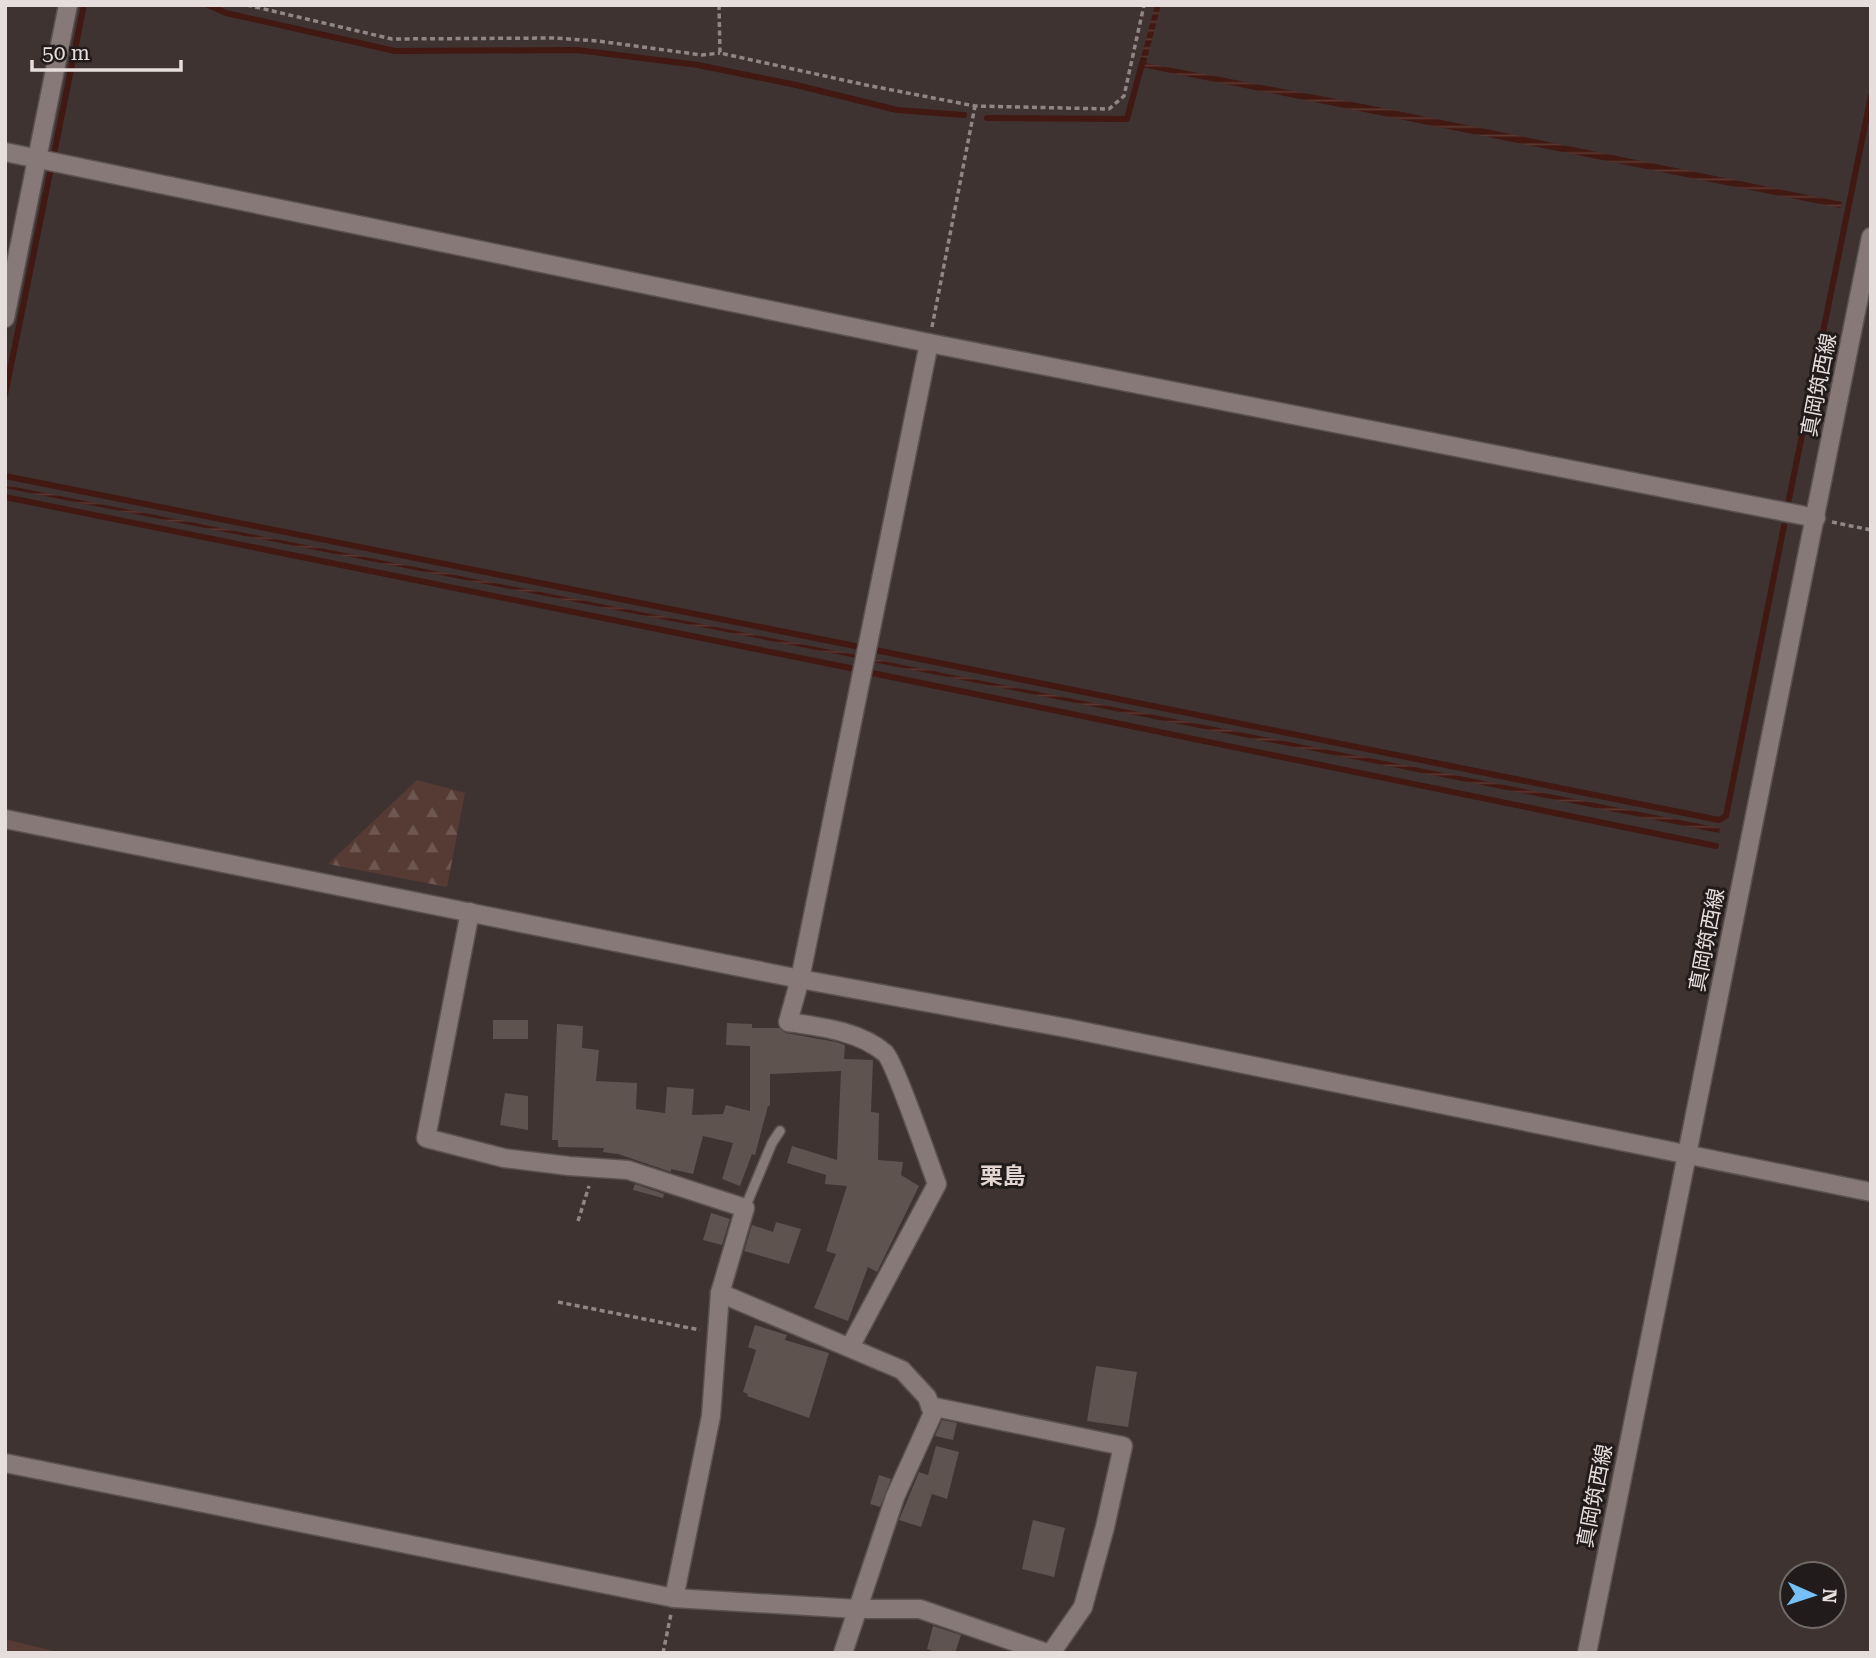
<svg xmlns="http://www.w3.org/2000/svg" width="1876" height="1658" viewBox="0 0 1876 1658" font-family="'Roboto Serif','Noto Sans JP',serif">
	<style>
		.green { fill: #563a34 }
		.forest { fill: url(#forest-firs) }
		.water { fill: url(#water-rules) }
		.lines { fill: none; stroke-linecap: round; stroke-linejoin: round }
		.stream { stroke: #411812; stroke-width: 6 }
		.building { fill: #5f5350 }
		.service-casing { stroke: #5b5250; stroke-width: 12 }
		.minor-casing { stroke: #5b5250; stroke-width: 21 }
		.secondary-casing { stroke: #5b5250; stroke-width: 21 }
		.path { stroke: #908685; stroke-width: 3.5; stroke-dasharray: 5 3.5; stroke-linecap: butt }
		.service { stroke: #867977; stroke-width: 9 }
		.minor { stroke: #867977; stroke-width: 18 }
		.secondary { stroke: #867977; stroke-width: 18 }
		.labels { text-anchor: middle; stroke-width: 6; stroke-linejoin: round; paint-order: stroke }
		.street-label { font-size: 21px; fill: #e6dedd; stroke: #211c1b }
		.neighbourhood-label { font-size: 23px; font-weight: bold; fill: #e3d5d2; stroke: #211c1b }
	</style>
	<defs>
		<pattern id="forest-firs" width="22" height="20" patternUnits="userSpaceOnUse" patternTransform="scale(1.75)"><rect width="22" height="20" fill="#563a34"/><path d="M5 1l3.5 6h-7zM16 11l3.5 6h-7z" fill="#6e5651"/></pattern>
		<pattern id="water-rules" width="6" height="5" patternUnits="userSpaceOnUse" patternTransform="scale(1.75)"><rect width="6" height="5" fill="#411812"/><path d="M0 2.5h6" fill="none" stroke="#5c3934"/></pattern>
	</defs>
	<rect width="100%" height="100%" fill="#3e3331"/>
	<!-- green -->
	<polygon class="green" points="5,1639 62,1653 5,1653"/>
	<!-- forest -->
	<polygon class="forest" points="417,780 465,793 447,887 328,864"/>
	<!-- water -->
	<g class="water">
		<polygon points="1155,5 1161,5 1146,63 1378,107 1842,202 1840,208 1141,67 1139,65"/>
		<polygon points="5,485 856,655 856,658 5,488"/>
		<polygon points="873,659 1720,828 1719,833 873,662"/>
	</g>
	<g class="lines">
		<!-- stream -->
		<g class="stream">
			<polyline points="208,5 226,13 395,51 577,50 698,65 796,85 897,110 964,115"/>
			<polyline points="987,118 1127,119 1143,60"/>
			<polyline points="54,154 84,5"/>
			<polyline points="5,395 50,173"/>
			<polyline points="5,476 855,646"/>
			<polyline points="5,497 850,668"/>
			<polyline points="1788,504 1871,96"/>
			<polyline points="875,650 1719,820 1726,816 1784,526"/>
			<polyline points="872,673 1716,846"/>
		</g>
	</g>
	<!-- building -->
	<g class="building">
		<rect x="493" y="1020" width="35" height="19"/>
		<polygon points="727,1023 752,1024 752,1028 779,1028 786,1033 836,1042 845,1045 844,1059 873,1060 871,1112 879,1113 878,1160 903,1162 901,1175 919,1186 877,1272 868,1267 848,1321 814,1308 836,1254 826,1251 847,1186 825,1184 826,1175 787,1163 792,1146 837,1160 841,1071 770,1074 770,1106 768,1106 755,1155 752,1154 740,1186 722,1179 733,1143 703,1136 693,1174 671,1169 671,1172 618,1154 603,1152 604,1148 558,1147 558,1140 552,1140 557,1024 583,1026 582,1048 599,1050 596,1081 637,1083 636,1109 665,1113 667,1087 694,1089 692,1115 723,1114 726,1105 750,1111 750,1046 726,1045"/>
		<polygon points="505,1093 528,1096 528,1130 500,1125"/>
		<polygon points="635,1184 664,1194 663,1198 633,1190"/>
		<polygon points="711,1213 730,1219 722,1245 703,1240"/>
		<polygon points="776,1222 801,1229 789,1264 744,1251 752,1225 773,1232"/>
		<polygon points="755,1325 787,1335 785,1340 829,1353 809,1418 747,1396 748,1394 743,1392 756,1350 748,1347"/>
		<polygon points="1096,1366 1137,1372 1128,1427 1087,1421"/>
		<polygon points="942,1420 957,1423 953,1440 935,1436"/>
		<polygon points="936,1446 959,1452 947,1499 932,1494 921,1527 899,1520 919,1472 928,1475"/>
		<polygon points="879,1475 891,1479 880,1507 870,1504"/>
		<polygon points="1033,1520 1065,1528 1054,1577 1022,1569"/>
		<polygon points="933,1626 961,1635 955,1653 938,1653 927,1649"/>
	</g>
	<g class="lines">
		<!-- service casing -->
		<g class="service-casing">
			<polyline id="service" points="745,1208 772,1143 780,1131"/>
		</g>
		<!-- minor casing -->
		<g class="minor-casing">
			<g id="minor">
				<polyline points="5,152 929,343 1816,518"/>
				<polyline points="5,318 68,5"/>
				<polyline points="5,819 800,979 1072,1029 1871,1192"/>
				<polyline points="470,912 426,1138 504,1158 569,1166 628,1170 745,1208 720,1293 711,1416 674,1598"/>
				<polyline points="720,1293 902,1370 927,1397 933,1413 895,1497 843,1653"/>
				<path d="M850,1347L937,1184C930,1165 894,1061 885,1053C859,1031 821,1027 788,1022L800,979L929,343"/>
				<polyline points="930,1406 1123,1446 1105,1527 1083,1607 1051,1653"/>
				<polyline points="5,1463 674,1598 857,1609 920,1609 1047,1653"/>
			</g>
		</g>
		<!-- secondary casing -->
		<g class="secondary-casing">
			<polyline id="secondary" points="1587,1653 1871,237"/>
		</g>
		<!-- path -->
		<g class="path">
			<polyline points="247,5 392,39 554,38 598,41 702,55 720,53"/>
			<polyline points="719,5 720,53 866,85 975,106 1109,109 1124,96 1144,5"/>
			<polyline points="932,327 975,106"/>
			<polyline points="1832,522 1871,530"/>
			<polyline points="578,1221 589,1186"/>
			<polyline points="558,1302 700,1330"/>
			<polyline points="663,1653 671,1614"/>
		</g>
		<!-- service -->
		<use href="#service" class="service"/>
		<!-- minor -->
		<use href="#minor" class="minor"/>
		<!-- secondary -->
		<use href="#secondary" class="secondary"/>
	</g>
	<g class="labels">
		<!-- street labels -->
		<g class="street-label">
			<text transform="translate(1819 385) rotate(-79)" y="7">真岡筑西線</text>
			<text transform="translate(1707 940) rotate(-79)" y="7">真岡筑西線</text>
			<text transform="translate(1595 1496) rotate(-79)" y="7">真岡筑西線</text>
		</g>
		<!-- neighbourhood labels -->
		<g class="neighbourhood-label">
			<text x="1003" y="1184">栗島</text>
		</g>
	</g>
	<!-- border -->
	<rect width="1876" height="1658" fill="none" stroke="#e6dedd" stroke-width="14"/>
	<!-- north arrow -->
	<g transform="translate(1813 1595) rotate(93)"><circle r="33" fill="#211c1b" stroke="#706a69" stroke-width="2"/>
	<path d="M0-5L12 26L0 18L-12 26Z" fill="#75c0f6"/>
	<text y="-10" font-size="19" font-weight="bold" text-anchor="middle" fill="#e6dedd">N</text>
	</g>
	<!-- scale -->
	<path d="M32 60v10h149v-10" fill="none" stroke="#e6dedd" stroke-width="3.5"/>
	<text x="42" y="60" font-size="21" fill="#e6dedd" stroke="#211c1b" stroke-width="5" paint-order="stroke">50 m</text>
</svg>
